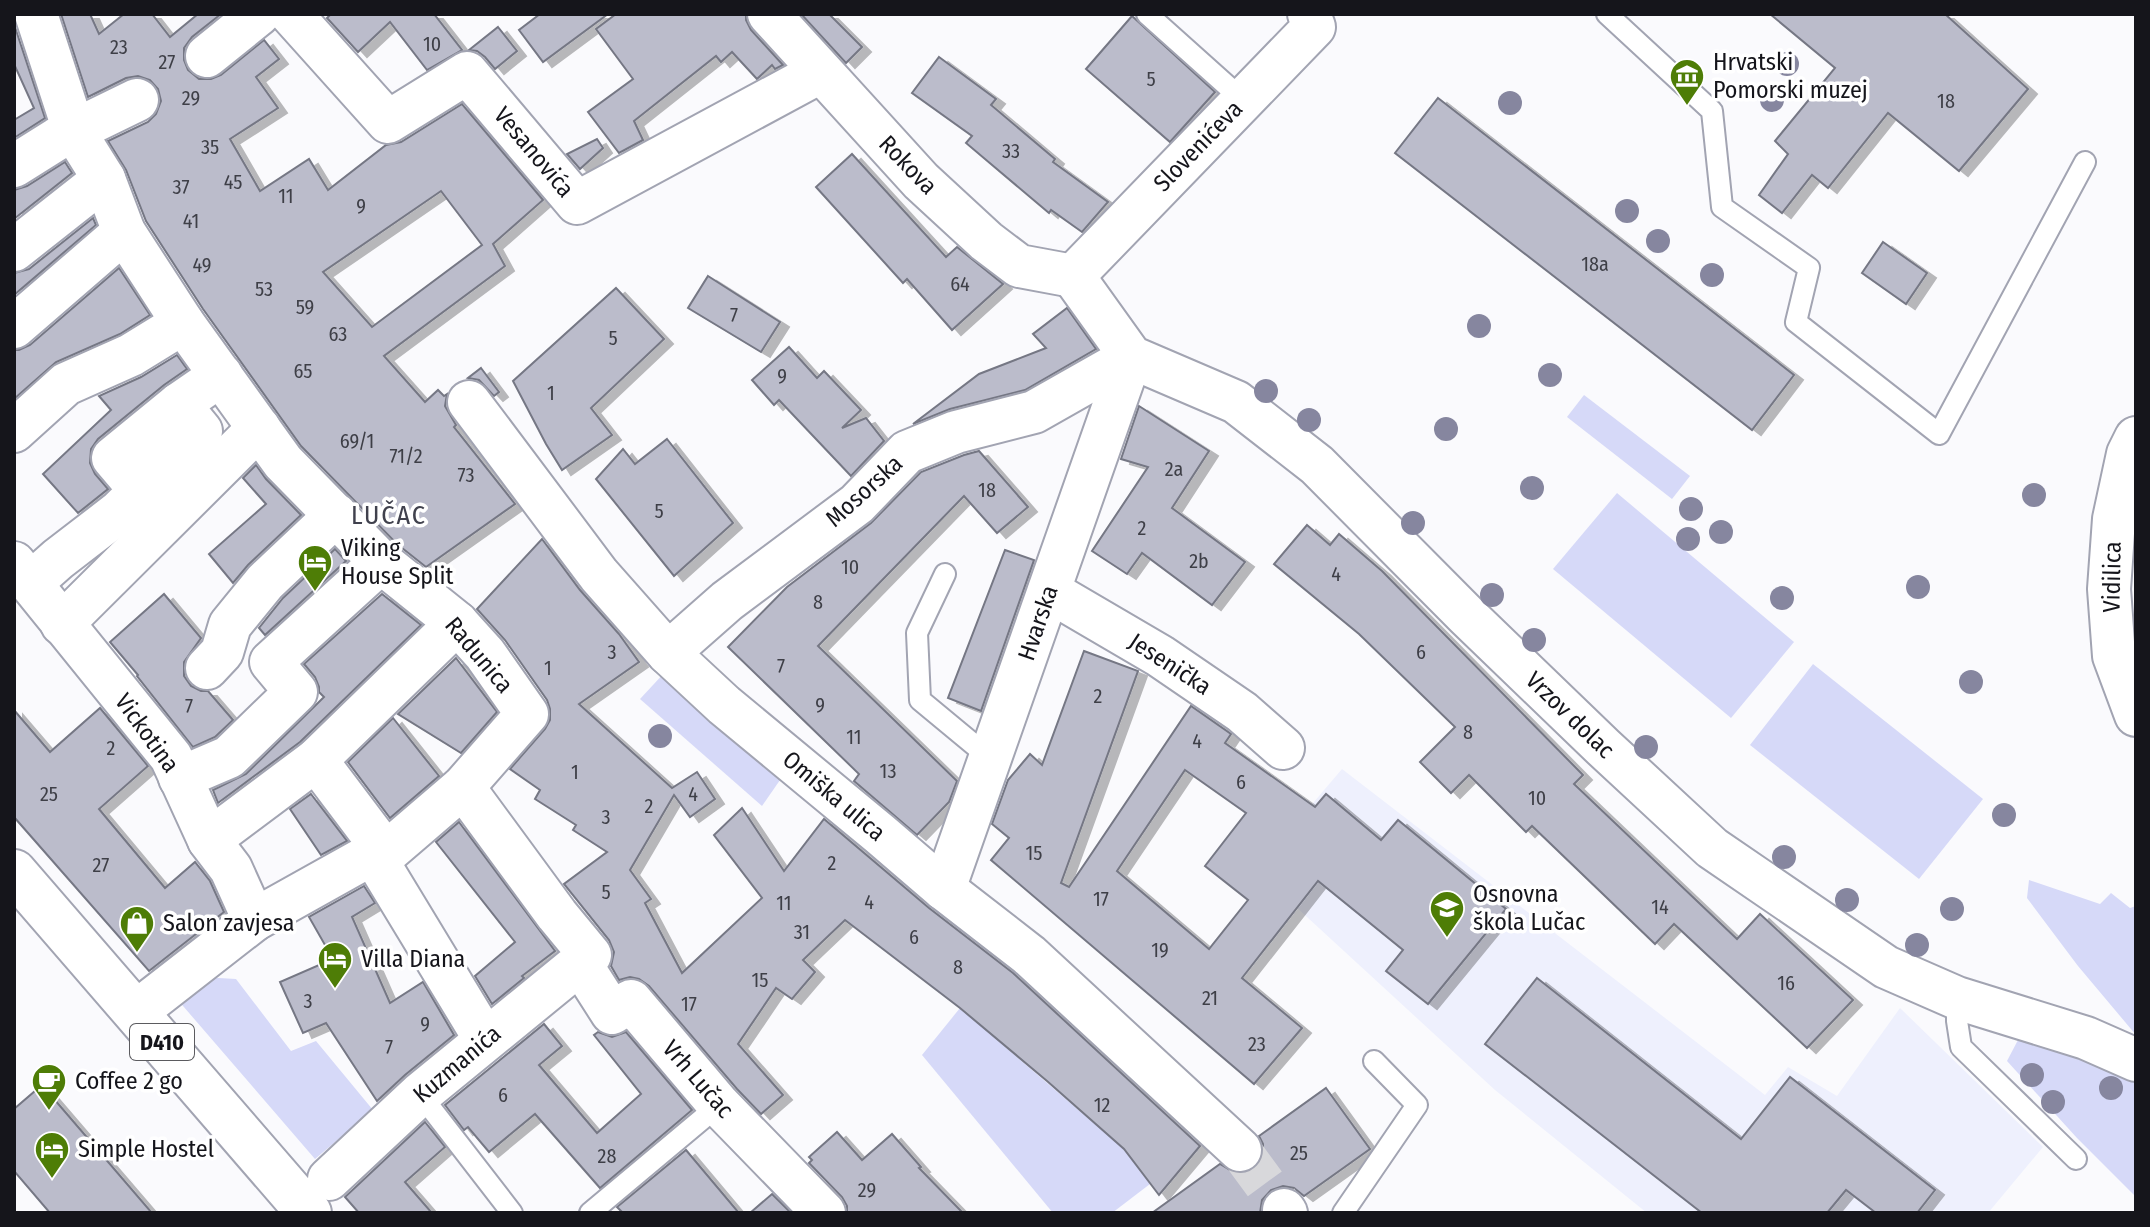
<svg xmlns="http://www.w3.org/2000/svg" width="2150" height="1227" viewBox="0 0 2150 1227" font-family="'Fira Sans Condensed',sans-serif">
	<style>
		.built { fill: #eef0fd }
		.green { fill: #d6d9f8 }
		.building { fill: #bbbccb; stroke: #757784; stroke-width: 2; fill-rule: evenodd; filter: url(#shadow) }
		.lines { fill: none; stroke-linecap: round; stroke-linejoin: round }
		.street-tunnel { stroke: #d8d8db; stroke-width: 42; stroke-dasharray: 42 21; stroke-linecap: butt }
		.lane-casing { stroke: #a2a4b2; stroke-width: 24 }
		.street-casing { stroke: #a2a4b2; stroke-width: 46 }
		.primary-casing { stroke: #a2a4b2; stroke-width: 48 }
		.lane { stroke: #fff; stroke-width: 20 }
		.street { stroke: #fff; stroke-width: 42 }
		.primary { stroke: #fff; stroke-width: 44 }
		.tree { fill: #86869f }
		.labels { text-anchor: middle; stroke-width: 7; stroke-linejoin: round; paint-order: stroke }
		.number-label { font-size: 20px; fill: #3e3f47 }
		.shield { fill: #fff; stroke: #5b5b5f; stroke-width: 2 }
		.shield-label { font-size: 22px; font-weight: bold; fill: #15151b }
		.poi-label { font-size: 24px; fill: #15151b; stroke: #fff; text-anchor: start }
		.street-label { font-size: 24px; fill: #15151b; stroke: #fff }
		.neighbourhood-label { font-size: 26px; letter-spacing: 2px; fill: #40414d; stroke: #fff }
	</style>
	<defs>
		<filter id="shadow"><feDropShadow dx="9" dy="5" stdDeviation="0" flood-color="#0004"/></filter>
	</defs>
	<rect width="100%" height="100%" fill="#fafafd"/>
	<!-- built -->
	<polygon class="built" points="1342,769 1765,1095 1788,1067 1837,1096 1900,1008 2043,1147 1988,1213 1647,1213 1495,1090 1256,870"/>
	<!-- green -->
	<g class="green">
		<polygon points="1584,395 1690,476 1672,499 1567,417"/>
		<polygon points="1617,493 1794,642 1731,718 1553,569"/>
		<polygon points="1813,664 1983,799 1919,879 1750,745"/>
		<polygon points="666,671 787,770 762,806 640,699"/>
		<polygon points="2029,880 2100,904 2111,893 2130,908 2136,906 2136,1035 2078,966 2027,898"/>
		<polygon points="202,977 236,979 291,1051 316,1041 373,1110 315,1159 177,999"/>
		<polygon points="960,1008 1124,1149 1150,1184 1112,1213 1053,1213 922,1055"/>
		<polygon points="2018,1040 2074,1055 2136,1075 2136,1197 2077,1138 2007,1061"/>
	</g>
	<!-- building -->
	<g class="building">
		<path d="M61,14H90L99,34L124,14H152L170,37L198,14H221L192,37L184,48V60L188,70L199,79H211L221,75L264,40L279,59L256,77L278,108L230,139L260,191L309,159L328,190L386,145L401,142L462,104L543,200L493,244L505,266L384,356L425,402L438,390L444,396L447,394L445,406L456,425L454,427L515,504L426,567L397,544L301,446L203,309L146,221L126,170L108,141L148,122L156,114L161,101L158,89L150,80L138,76L126,78L88,97ZM441,191L482,245L372,327L323,272Z"/>
		<polygon points="331,14 434,14 462,50 427,70 390,22 358,52 327,18"/>
		<polygon points="540,14 608,14 543,62 519,30"/>
		<polygon points="616,14 746,14 746,20 751,30 783,65 775,69 772,65 757,79 732,52 721,62 716,56 634,121 643,140 619,153 588,112 633,79 596,29"/>
		<polygon points="801,14 829,14 862,47 846,63"/>
		<polygon points="1770,14 1945,14 2028,89 1959,171 1888,113 1828,188 1812,175 1782,213 1759,195 1788,154 1775,141 1835,68"/>
		<polygon points="1132,16 1215,92 1170,142 1086,69"/>
		<polygon points="14,24 45,118 14,138 14,120 34,108 14,64"/>
		<polygon points="498,27 517,51 495,69 485,57 477,51 469,50"/>
		<polygon points="939,57 996,99 991,105 1055,159 1053,162 1108,202 1082,232 1051,210 1049,213 966,143 972,136 912,93"/>
		<polygon points="1438,98 1794,375 1752,430 1395,153"/>
		<polygon points="597,139 603,148 580,169 567,154"/>
		<polygon points="852,154 946,257 957,247 1003,284 952,330 907,279 903,283 816,187"/>
		<polygon points="65,162 72,173 14,219 14,190 27,186"/>
		<polygon points="93,218 96,225 14,295 14,273 29,269"/>
		<polygon points="1883,242 1927,273 1906,304 1862,273"/>
		<polygon points="119,268 150,315 120,334 56,362 14,399 14,350 19,350 30,345"/>
		<polygon points="708,276 780,322 761,352 688,308"/>
		<polygon points="616,288 664,339 591,408 612,435 562,470 546,444 513,381"/>
		<polygon points="1067,308 1096,349 1025,390 950,409 913,424 979,374 1046,348 1033,334"/>
		<polygon points="789,347 817,378 824,371 861,410 842,428 866,418 884,441 851,476 779,400 774,405 752,380"/>
		<polygon points="177,355 187,369 164,385 98,439 91,449 90,463 95,474 108,489 78,513 43,474 111,410 99,396 141,377"/>
		<polygon points="481,368 499,392 494,396 479,380 468,378"/>
		<polygon points="1139,406 1209,451 1172,508 1245,562 1212,605 1142,553 1127,574 1092,551 1148,467 1121,459"/>
		<polygon points="667,439 733,523 674,576 596,479 623,449 635,464"/>
		<polygon points="979,451 1028,507 997,533 964,496 818,646 957,781 949,802 917,835 854,781 859,774 728,647 787,587 871,523 921,472 964,455"/>
		<polygon points="256,465 266,479 301,515 248,565 233,583 209,554 266,504 243,478"/>
		<polygon points="1307,525 1330,545 1339,534 1382,571 1583,775 1574,784 1737,939 1760,914 1853,1000 1807,1048 1674,924 1655,944 1532,826 1526,832 1469,775 1451,793 1420,762 1455,727 1359,634 1274,564"/>
		<polygon points="542,539 580,590 619,634 639,662 579,704 672,788 697,772 715,799 690,817 674,795 630,870 651,899 645,903 682,973 762,898 714,835 742,808 784,871 824,819 929,908 1013,973 1200,1146 1159,1195 1124,1149 1047,1081 960,1008 845,920 803,960 815,972 792,999 776,988 738,1044 783,1095 761,1114 737,1089 649,986 639,979 630,977 619,980 611,966 614,952 609,940 564,884 607,852 573,830 576,825 535,799 540,790 510,769 545,729 550,720 550,709 547,700 505,640 477,609"/>
		<polygon points="335,549 346,561 265,635 259,628 283,598"/>
		<polygon points="1005,550 1034,560 981,711 948,698"/>
		<polygon points="164,594 201,638 184,662 184,676 191,686 201,691 208,691 233,720 215,737 193,747 137,676 138,675 110,642"/>
		<polygon points="382,594 421,625 300,742 218,803 213,790 246,774 324,697 319,692 319,687 315,677 304,664"/>
		<path d="M1084,651L1138,671L1061,883L1069,887L1191,706L1231,734L1225,743L1315,807L1326,794L1381,840L1398,820L1506,909L1428,1004L1386,971L1403,950L1318,881L1242,978L1302,1028L1254,1084L991,860L1009,838L992,824L1008,780L1030,754L1042,765ZM1185,770L1246,813L1205,866L1248,900L1209,949L1117,871Z"/>
		<polygon points="456,658 497,712 461,753 398,714"/>
		<polygon points="100,708 148,766 99,809 165,888 195,862 210,881 224,912 149,971 14,817 14,710 50,752"/>
		<polygon points="393,718 439,776 390,818 348,762"/>
		<polygon points="311,794 347,841 321,855 290,809"/>
		<polygon points="459,822 555,951 522,976 524,978 492,1004 475,976 515,942 436,842"/>
		<polygon points="364,886 375,903 352,917 390,1003 423,982 454,1035 405,1075 377,1101 326,1023 303,1033 280,982 333,959 309,917"/>
		<polygon points="1537,978 1741,1139 1790,1077 1935,1190 1917,1213 1876,1213 1846,1190 1827,1213 1702,1213 1485,1044"/>
		<polygon points="544,1024 562,1046 539,1065 597,1133 641,1094 594,1035 598,1032 612,1037 626,1032 692,1110 600,1188 535,1114 489,1152 468,1127 464,1130 445,1105"/>
		<polygon points="42,1085 152,1213 50,1213 14,1171 14,1109"/>
		<polygon points="1326,1088 1370,1149 1304,1196 1294,1188 1283,1186 1271,1190 1262,1200 1260,1213 1152,1213 1220,1164 1235,1173 1248,1173 1257,1167 1263,1155 1263,1144 1259,1136"/>
		<polygon points="425,1122 445,1147 405,1182 432,1213 359,1213 345,1197"/>
		<polygon points="837,1132 862,1160 892,1134 921,1167 919,1168 963,1213 847,1213 847,1206 842,1197 809,1163 812,1160 809,1157"/>
		<polygon points="686,1150 739,1213 623,1213 617,1207"/>
		<polygon points="772,1194 791,1213 750,1213"/>
	</g>
	<g class="lines">
		<!-- street-tunnel -->
		<polyline class="street-tunnel" points="1240,1150 1284,1210"/>
		<!-- lane casing -->
		<g class="lane-casing">
			<g id="lane">
				<polyline points="1147,14 1243,100"/>
				<polyline points="1607,14 1712,111 1722,207 1809,268 1796,322 1939,434 2085,162"/>
				<polyline points="945,574 917,633 920,700 990,758"/>
				<polyline points="1957,998 1957,1021 1961,1047 2076,1159"/>
				<polyline points="420,1094 512,1213"/>
				<polyline points="590,1213 719,1105"/>
				<polyline points="1343,1213 1417,1105 1374,1061"/>
			</g>
		</g>
		<!-- street casing -->
		<g class="street-casing">
			<g id="street">
				<polyline points="36,14 74,131 104,179 124,232 183,323 283,462 381,562 457,623 485,654 527,714 463,787 386,853 365,858 254,920 136,1012"/>
				<polyline points="291,14 388,122 467,73 577,203 820,72"/>
				<polyline points="769,14 921,181 986,241 1019,266 1073,276"/>
				<polyline points="207,56 259,14"/>
				<polyline points="14,166 57,139 137,100"/>
				<polyline points="14,250 104,179"/>
				<polyline points="1073,276 1131,357 1236,402 1317,465 1467,616 1603,747 1712,848 1886,967 1957,998 2086,1038 2136,1060"/>
				<polyline points="1073,276 1314,27 1309,14"/>
				<polyline points="14,327 124,232"/>
				<polyline points="469,402 599,575 668,653 724,705 880,834 944,889 1029,955 1240,1150"/>
				<polyline points="14,431 66,384 131,355 183,323"/>
				<polyline points="2136,438 2128,454 2114,519 2109,589 2114,656 2136,715"/>
				<polyline points="141,491 113,458 179,404"/>
				<polyline points="14,563 171,757 209,840 231,869 254,920"/>
				<polyline points="31,583 58,559 119,512 201,431 179,404 221,375"/>
				<polyline points="1049,591 1160,656 1242,712 1283,748"/>
				<polyline points="62,624 259,428"/>
				<polyline points="668,653 727,601 857,504 907,452 956,432 1034,412 1131,357"/>
				<polyline points="207,668 222,652 230,625 265,582 336,515"/>
				<polyline points="316,760 386,853"/>
				<polyline points="180,778 229,757 296,692 271,662 381,562"/>
				<polyline points="209,840 316,760 457,623"/>
				<polyline points="374,856 485,1039"/>
				<polyline points="944,889 1131,357"/>
				<polyline points="580,963 612,1013 631,1001 719,1105 824,1213"/>
				<polyline points="329,1179 420,1094 590,955 557,915 463,787"/>
				<polyline points="1284,1210 1286,1213"/>
			</g>
		</g>
		<!-- primary casing -->
		<g class="primary-casing">
			<polyline id="primary" points="14,872 309,1213"/>
		</g>
		<!-- lane -->
		<use href="#lane" class="lane"/>
		<!-- street -->
		<use href="#street" class="street"/>
		<!-- primary -->
		<use href="#primary" class="primary"/>
	</g>
	<!-- trees -->
	<g class="tree">
		<circle cx="1787" cy="64" r="12"/>
		<circle cx="1772" cy="100" r="12"/>
		<circle cx="1510" cy="103" r="12"/>
		<circle cx="1627" cy="211" r="12"/>
		<circle cx="1658" cy="241" r="12"/>
		<circle cx="1712" cy="275" r="12"/>
		<circle cx="1479" cy="326" r="12"/>
		<circle cx="1550" cy="375" r="12"/>
		<circle cx="1266" cy="391" r="12"/>
		<circle cx="1309" cy="420" r="12"/>
		<circle cx="1446" cy="429" r="12"/>
		<circle cx="1532" cy="488" r="12"/>
		<circle cx="2034" cy="495" r="12"/>
		<circle cx="1691" cy="509" r="12"/>
		<circle cx="1413" cy="523" r="12"/>
		<circle cx="1721" cy="532" r="12"/>
		<circle cx="1688" cy="539" r="12"/>
		<circle cx="1918" cy="587" r="12"/>
		<circle cx="1492" cy="595" r="12"/>
		<circle cx="1782" cy="598" r="12"/>
		<circle cx="1534" cy="640" r="12"/>
		<circle cx="1971" cy="682" r="12"/>
		<circle cx="660" cy="736" r="12"/>
		<circle cx="1646" cy="747" r="12"/>
		<circle cx="2004" cy="815" r="12"/>
		<circle cx="1784" cy="857" r="12"/>
		<circle cx="1847" cy="900" r="12"/>
		<circle cx="1952" cy="909" r="12"/>
		<circle cx="1917" cy="945" r="12"/>
		<circle cx="2032" cy="1075" r="12"/>
		<circle cx="2111" cy="1088" r="12"/>
		<circle cx="2053" cy="1102" r="12"/>
	</g>
	<!-- icons -->
	<defs>
		<g id="museum-pin" transform="scale(1.8)"><path d="M0 17L-7.5 6A9.5 9.5 0 1 1 7.5 6Z" fill="#4e7d06" stroke="#fff"/><path d="M0-6L6-3V-2H-6V-3ZM-5-1h2V3h-2ZM-1-1h2V3h-2ZM3-1h2V3H3ZM-6 4H6V6H-6Z" fill="#fff"/></g>
		<g id="hotel-pin" transform="scale(1.8)"><path d="M0 17L-7.5 6A9.5 9.5 0 1 1 7.5 6Z" fill="#4e7d06" stroke="#fff"/><path d="M-6-4.5h1.5V1H6V5H4.5V3h-9V5H-6ZM-4 0a1.8 1.8 0 1 1 3.6 0ZM.5 0V-2.5h3Q6-2.5 6 0Z" fill="#fff"/></g>
		<g id="school-pin" transform="scale(1.8)"><path d="M0 17L-7.5 6A9.5 9.5 0 1 1 7.5 6Z" fill="#4e7d06" stroke="#fff"/><path d="M0-5L7-2L0 1L-7-2ZM-4 1L0 2.5L4 1V4Q0 6-4 4Z" fill="#fff"/></g>
		<g id="shop-pin" transform="scale(1.8)"><path d="M0 17L-7.5 6A9.5 9.5 0 1 1 7.5 6Z" fill="#4e7d06" stroke="#fff"/><path d="M-5-2.5h2.3a2.7 3.5 0 0 1 5.4 0H5L5.5 6h-11ZM-1.5-2.5h3a1.5 2.3 0 0 0-3 0Z" fill="#fff"/></g>
		<g id="cafe-pin" transform="scale(1.8)"><path d="M0 17L-7.5 6A9.5 9.5 0 1 1 7.5 6Z" fill="#4e7d06" stroke="#fff"/><path d="M-5.5-4.5H6V0H3Q3 3.5 0 3.5H-2.5Q-5.5 3.5-5.5 0ZM3-3.2v2h1.7v-2ZM-6 4.5H4V6H-6Z" fill="#fff"/></g>
	</defs>
	<g fill-rule="evenodd">
		<use href="#museum-pin" x="1687" y="76"/>
		<use href="#hotel-pin" x="315" y="562"/>
		<use href="#school-pin" x="1447" y="908"/>
		<use href="#shop-pin" x="137" y="923"/>
		<use href="#hotel-pin" x="335" y="959"/>
		<use href="#cafe-pin" x="49" y="1081"/>
		<use href="#hotel-pin" x="52" y="1149"/>
	</g>
	<g class="labels">
		<!-- number labels -->
		<g class="number-label">
			<text x="432" y="51">10</text>
			<text x="119" y="54">23</text>
			<text x="167" y="69">27</text>
			<text x="1151" y="86">5</text>
			<text x="191" y="105">29</text>
			<text x="1946" y="108">18</text>
			<text x="210" y="154">35</text>
			<text x="1011" y="158">33</text>
			<text x="233" y="189">45</text>
			<text x="181" y="194">37</text>
			<text x="286" y="203">11</text>
			<text x="361" y="213">9</text>
			<text x="191" y="228">41</text>
			<text x="1595" y="271">18a</text>
			<text x="202" y="272">49</text>
			<text x="960" y="291">64</text>
			<text x="264" y="296">53</text>
			<text x="305" y="314">59</text>
			<text x="734" y="322">7</text>
			<text x="338" y="341">63</text>
			<text x="613" y="345">5</text>
			<text x="303" y="378">65</text>
			<text x="782" y="383">9</text>
			<text x="551" y="400">1</text>
			<text x="357" y="448">69/1</text>
			<text x="406" y="463">71/2</text>
			<text x="1174" y="476">2a</text>
			<text x="466" y="482">73</text>
			<text x="987" y="497">18</text>
			<text x="659" y="518">5</text>
			<text x="1142" y="535">2</text>
			<text x="1199" y="568">2b</text>
			<text x="850" y="574">10</text>
			<text x="1336" y="581">4</text>
			<text x="818" y="609">8</text>
			<text x="612" y="659">3</text>
			<text x="1421" y="659">6</text>
			<text x="781" y="673">7</text>
			<text x="548" y="675">1</text>
			<text x="1098" y="703">2</text>
			<text x="820" y="712">9</text>
			<text x="189" y="713">7</text>
			<text x="1468" y="739">8</text>
			<text x="854" y="744">11</text>
			<text x="1197" y="748">4</text>
			<text x="111" y="755">2</text>
			<text x="888" y="778">13</text>
			<text x="575" y="779">1</text>
			<text x="1241" y="789">6</text>
			<text x="49" y="801">25</text>
			<text x="693" y="801">4</text>
			<text x="1537" y="805">10</text>
			<text x="649" y="813">2</text>
			<text x="606" y="824">3</text>
			<text x="1034" y="860">15</text>
			<text x="832" y="870">2</text>
			<text x="101" y="872">27</text>
			<text x="606" y="899">5</text>
			<text x="1101" y="906">17</text>
			<text x="869" y="909">4</text>
			<text x="784" y="910">11</text>
			<text x="1660" y="914">14</text>
			<text x="802" y="939">31</text>
			<text x="914" y="944">6</text>
			<text x="1160" y="957">19</text>
			<text x="958" y="974">8</text>
			<text x="760" y="987">15</text>
			<text x="1786" y="990">16</text>
			<text x="1210" y="1005">21</text>
			<text x="308" y="1008">3</text>
			<text x="689" y="1011">17</text>
			<text x="425" y="1031">9</text>
			<text x="1257" y="1051">23</text>
			<text x="389" y="1054">7</text>
			<text x="503" y="1102">6</text>
			<text x="1102" y="1112">12</text>
			<text x="1299" y="1160">25</text>
			<text x="607" y="1163">28</text>
			<text x="867" y="1197">29</text>
		</g>
		<!-- shield labels -->
		<rect class="shield" x="130" y="1024" width="64" height="36" rx="6"/>
		<g class="shield-label">
			<text x="162" y="1050">D410</text>
		</g>
		<!-- poi labels -->
		<g class="poi-label">
			<text x="1713" y="70">Hrvatski<tspan x="1713" dy="28">Pomorski muzej</tspan></text>
			<text x="341" y="556">Viking<tspan x="341" dy="28">House Split</tspan></text>
			<text x="1473" y="902">Osnovna<tspan x="1473" dy="28">škola Lučac</tspan></text>
			<text x="163" y="931">Salon zavjesa</text>
			<text x="361" y="967">Villa Diana</text>
			<text x="75" y="1089">Coffee 2 go</text>
			<text x="78" y="1157">Simple Hostel</text>
		</g>
		<!-- street labels -->
		<g class="street-label">
			<text transform="translate(1198 146) rotate(-46)" y="8">Slovenićeva</text>
			<text transform="translate(534 152) rotate(50)" y="8">Vesanovića</text>
			<text transform="translate(908 165) rotate(46)" y="8">Rokova</text>
			<text transform="translate(864 491) rotate(-42)" y="8">Mosorska</text>
			<text transform="translate(2112 577) rotate(-89)" y="8">Vidilica</text>
			<text transform="translate(1038 623) rotate(-71)" y="8">Hvarska</text>
			<text transform="translate(479 655) rotate(50)" y="8">Radunica</text>
			<text transform="translate(1170 664) rotate(33)" y="8">Jesenička</text>
			<text transform="translate(1570 715) rotate(44)" y="8">Vrzov dolac</text>
			<text transform="translate(147 733) rotate(54)" y="8">Vickotina</text>
			<text transform="translate(834 796) rotate(40)" y="8">Omiška ulica</text>
			<text transform="translate(457 1064) rotate(-40)" y="8">Kuzmanića</text>
			<text transform="translate(698 1079) rotate(49)" y="8">Vrh Lučac</text>
		</g>
		<!-- neighbourhood labels -->
		<g class="neighbourhood-label">
			<text x="389" y="524">LUČAC</text>
		</g>
	</g>
	<!-- border -->
	<rect width="2150" height="1227" fill="none" stroke="#15151b" stroke-width="32"/>
</svg>
